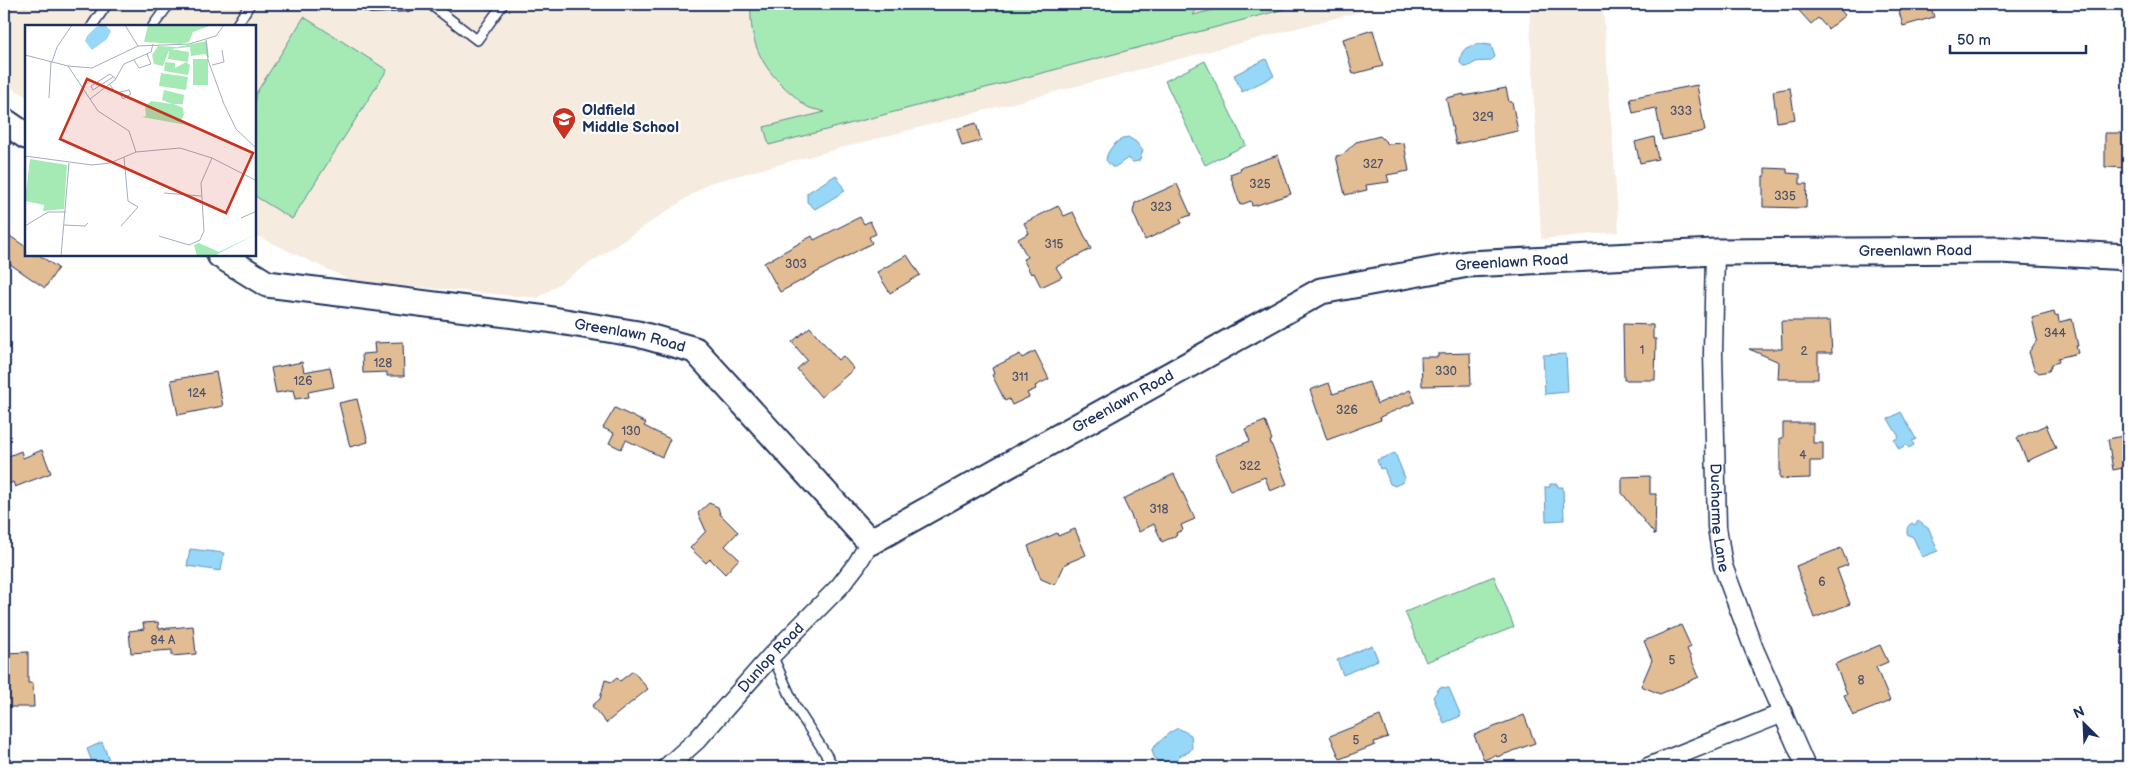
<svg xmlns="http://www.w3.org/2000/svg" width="2132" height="771" viewBox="0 0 2132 771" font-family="'Balsamiq Sans',sans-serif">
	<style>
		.built { fill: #f6ebdf }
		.green { fill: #a5eab5; stroke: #608c8a }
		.water { fill: #97d7f8; stroke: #6594ba }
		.building { fill: #e2bc93; stroke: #1b2f5e }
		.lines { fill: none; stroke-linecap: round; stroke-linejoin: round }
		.service-casing { stroke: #1b2f5e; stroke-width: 12 }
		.minor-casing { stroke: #1b2f5e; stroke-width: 21 }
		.secondary-casing { stroke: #1b2f5e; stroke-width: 29 }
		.service { stroke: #fff; stroke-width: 9 }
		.minor { stroke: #fff; stroke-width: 18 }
		.secondary { stroke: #fff; stroke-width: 25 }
		.labels { text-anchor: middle; stroke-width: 4.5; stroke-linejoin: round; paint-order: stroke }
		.number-label { font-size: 12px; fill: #4d526b }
		.poi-label { font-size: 15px; font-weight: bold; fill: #1b2f5e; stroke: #fff; text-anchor: start }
		.street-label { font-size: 15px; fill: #1b2f5e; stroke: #fff }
		.inset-road { fill: none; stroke: #a4acbf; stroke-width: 1 }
		.view { fill: #c8321e; fill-opacity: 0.15; stroke: #c8321e; stroke-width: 2.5 }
		.inset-edge { fill: none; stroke: #1b2f5e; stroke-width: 2.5 }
	</style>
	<rect width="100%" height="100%" fill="#fff"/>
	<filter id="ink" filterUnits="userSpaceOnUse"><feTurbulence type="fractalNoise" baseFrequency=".02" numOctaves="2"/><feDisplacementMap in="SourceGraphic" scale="10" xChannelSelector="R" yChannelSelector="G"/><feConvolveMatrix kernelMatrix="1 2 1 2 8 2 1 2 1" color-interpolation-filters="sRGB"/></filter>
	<g filter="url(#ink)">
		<!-- built -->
		<g class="built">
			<polygon points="4,4 1388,4 709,183 538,298 352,281 255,235 255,26 26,26 26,96 4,83"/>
			<polygon points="1529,4 1603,4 1619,232 1541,239"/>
		</g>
		<!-- green -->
		<g class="green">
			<path d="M751,4H1200L1193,15L1237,4H1283L1285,9L769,145L764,127L825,112C820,110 815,110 810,108C804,106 797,98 792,94C762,69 749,43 751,4Z"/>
			<polygon points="304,17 387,70 292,219 255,196 255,95"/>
			<polygon points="1205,61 1246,145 1205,165 1165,81"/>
			<polygon points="1494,576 1514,627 1426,662 1405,612"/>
		</g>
		<!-- water -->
		<g class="water">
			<path d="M1479,44L1491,45L1495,57C1488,64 1483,60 1476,62C1471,64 1470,67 1465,67L1460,63C1461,49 1465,47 1479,44Z"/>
			<polygon points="1266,59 1274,76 1242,92 1234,75"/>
			<path d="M1128,137L1136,142L1143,151L1139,161L1133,162L1128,158L1115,167H1112L1106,160C1107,149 1118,139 1128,137Z"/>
			<polygon points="836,175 845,191 815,209 807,202 807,193"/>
			<polygon points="1566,354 1568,392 1545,394 1543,355"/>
			<polygon points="1901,412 1916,439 1912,441 1914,445 1909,448 1906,445 1899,449 1894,440 1899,437 1888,419"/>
			<polygon points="1395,453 1405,478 1403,482 1395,486 1390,484 1384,468 1380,469 1377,460"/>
			<polygon points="1550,484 1557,484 1558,487 1563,487 1564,520 1546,521 1545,487 1550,487"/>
			<path d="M1918,521L1929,529L1938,551L1922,557L1913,537L1907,534C1907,528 1907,526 1912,523L1915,525Z"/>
			<polygon points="190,549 224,553 221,571 187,566"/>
			<polygon points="1372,645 1378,660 1343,675 1337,660"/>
			<polygon points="1440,687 1449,688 1461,716 1444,723 1433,697"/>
			<path d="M1178,728L1191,735L1192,748L1189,752L1179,756L1176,765C1163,766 1153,762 1152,749L1169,733Z"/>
			<polygon points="102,742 112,767 94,767 87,749"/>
		</g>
		<!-- building -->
		<g class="building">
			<polygon points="1793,4 1835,4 1845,15 1828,29 1818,18 1811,24"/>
			<polygon points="1897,4 1930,4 1934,17 1903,26"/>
			<polygon points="1373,30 1383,66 1353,74 1343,39"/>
			<polygon points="1697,85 1705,131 1662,140 1656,108 1633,113 1630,98"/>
			<polygon points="1506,88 1509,102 1512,102 1518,131 1456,144 1446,98 1464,94 1464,96"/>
			<polygon points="1790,88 1795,119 1777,122 1773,91"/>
			<polygon points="976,123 981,141 962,146 957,129"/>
			<polygon points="2105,133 2128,133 2128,168 2105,167"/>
			<polygon points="1380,136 1388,144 1404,143 1409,171 1387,175 1389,182 1366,185 1367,190 1345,195 1336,156 1342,155 1356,142"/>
			<polygon points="1654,137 1658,159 1640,163 1635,142"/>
			<polygon points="1278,155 1291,194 1257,205 1252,206 1251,201 1240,205 1230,174 1241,170 1240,168"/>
			<polygon points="1765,168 1787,169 1787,173 1800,174 1800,184 1807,184 1806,208 1763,207 1763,176 1765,176"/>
			<polygon points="1177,184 1191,215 1180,219 1182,223 1145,240 1133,212 1135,203"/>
			<polygon points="1058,206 1064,216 1073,212 1091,249 1056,267 1062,277 1041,287 1034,273 1031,274 1023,259 1027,257 1018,239 1029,233 1024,223"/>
			<polygon points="860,217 864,224 870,221 876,234 869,237 872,243 780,292 764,263 812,236 814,240"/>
			<polygon points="4,232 26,247 26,255 39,255 58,268 45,288 4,260"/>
			<polygon points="907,255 920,275 890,293 877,272"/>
			<polygon points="2054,312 2055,316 2058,315 2059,322 2072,319 2078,346 2076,346 2078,353 2058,358 2059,362 2052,364 2049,371 2039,373 2034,369 2029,352 2037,340 2032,318"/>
			<polygon points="1781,321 1830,321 1832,353 1818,353 1818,379 1778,379 1779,362 1749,349 1782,349"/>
			<polygon points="1623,324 1653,325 1653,339 1656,339 1655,380 1624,380"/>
			<polygon points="810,327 838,360 843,356 854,369 821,397 797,369 807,360 792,342"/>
			<polygon points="403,342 404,376 387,376 387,372 363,373 362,354 375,353 374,343"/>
			<polygon points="1035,351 1049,379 1035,386 1036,389 1027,393 1029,397 1012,405 1009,399 1005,401 992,375 994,374 992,368 1020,354 1022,358"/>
			<polygon points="1470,353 1471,385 1422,386 1421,357 1438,357 1438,354"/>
			<polygon points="302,362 304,372 330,367 334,387 308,392 309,397 295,399 293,390 276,393 271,368"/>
			<polygon points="216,372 223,406 178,415 171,380"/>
			<polygon points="1369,382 1377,404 1410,390 1415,402 1380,417 1381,420 1327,440 1310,390 1329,383 1333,394"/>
			<polygon points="357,399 368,442 350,447 339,403"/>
			<polygon points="615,408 646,423 644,426 670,439 662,457 626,440 621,449 609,443 614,433 603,428"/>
			<polygon points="1265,421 1272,440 1270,441 1287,484 1270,491 1265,477 1230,491 1215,455 1250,441 1245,429"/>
			<polygon points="1783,423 1813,423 1813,443 1823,443 1823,461 1810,461 1810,478 1780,479 1780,438 1783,438"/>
			<polygon points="2046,425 2056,448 2027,461 2017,438"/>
			<polygon points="2128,435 2128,467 2113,470 2108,439"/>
			<polygon points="42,450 51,473 15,487 13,482 4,486 4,458 21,451 23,458"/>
			<polygon points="1174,474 1195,519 1181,525 1183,530 1176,533 1177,535 1162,542 1154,524 1139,532 1123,499"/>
			<polygon points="1650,476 1650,494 1656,494 1655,535 1622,493 1622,477"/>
			<polygon points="709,503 718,507 720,514 738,532 725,546 739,559 725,574 710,559 706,563 690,548 706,531 698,513"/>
			<polygon points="1075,529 1086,555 1065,564 1055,585 1041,579 1028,546 1057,533 1058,536"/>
			<polygon points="1841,548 1848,565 1837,569 1850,604 1814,618 1796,566"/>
			<polygon points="158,622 159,629 193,626 196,654 172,656 172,650 131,653 129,631 144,629 143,623"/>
			<polygon points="1681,625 1691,647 1687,649 1699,677 1660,694 1641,686 1652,660 1644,641"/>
			<polygon points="1880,645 1888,662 1876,667 1890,701 1853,716 1844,695 1847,694 1835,664"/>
			<polygon points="28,652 28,683 33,683 34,707 4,707 4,653"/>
			<polygon points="633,671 648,689 606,723 592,706 600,699 605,680 612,682 617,678 620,681"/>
			<polygon points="1524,715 1535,743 1497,757 1496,755 1484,760 1474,735"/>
			<polygon points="1380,716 1388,737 1374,742 1375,745 1340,759 1330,736"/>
		</g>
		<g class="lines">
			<!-- service casing -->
			<g class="service-casing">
				<g id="service">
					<polyline points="361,4 372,8 410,6 413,4"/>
					<polyline points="430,4 477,40 503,4"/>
					<polyline points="92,26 107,4"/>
					<polyline points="153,26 169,4"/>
					<polyline points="236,26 250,4"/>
					<polyline points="772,655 795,706 834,767"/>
				</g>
			</g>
			<!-- minor casing -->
			<g class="minor-casing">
				<g id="minor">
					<path id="s1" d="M1715,252L1713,353L1717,527L1723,566L1754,649L1806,767"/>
					<path id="s2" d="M667,767L697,740L772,655L840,586L857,564L870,542"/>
					<polyline points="1648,767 1783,713"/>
				</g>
			</g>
			<!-- secondary casing -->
			<g class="secondary-casing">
				<g id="secondary">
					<polyline points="4,121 26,136"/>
					<path id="s3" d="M220,255L267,284L547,319L638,334L695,350L870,542L1321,291L1468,264L1715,252L2000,250L2128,257"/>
				</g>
			</g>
			<!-- service -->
			<use href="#service" class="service"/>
			<!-- minor -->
			<use href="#minor" class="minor"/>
			<!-- secondary -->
			<use href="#secondary" class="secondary"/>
		</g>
	</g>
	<!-- icons -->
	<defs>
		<g id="school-pin" transform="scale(1.25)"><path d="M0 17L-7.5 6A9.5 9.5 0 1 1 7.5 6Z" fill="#c8321e" stroke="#fff"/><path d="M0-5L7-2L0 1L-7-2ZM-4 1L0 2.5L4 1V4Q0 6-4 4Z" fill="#fff"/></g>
	</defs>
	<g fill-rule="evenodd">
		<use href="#school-pin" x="564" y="119"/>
	</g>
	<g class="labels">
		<!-- number labels -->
		<g class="number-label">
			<text x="1681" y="115">333</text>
			<text x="1483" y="121">329</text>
			<text x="1373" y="168">327</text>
			<text x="1260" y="188">325</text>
			<text x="1785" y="200">335</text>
			<text x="1161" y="211">323</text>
			<text x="1054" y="248">315</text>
			<text x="796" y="268">303</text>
			<text x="2055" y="337">344</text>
			<text x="1642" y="354">1</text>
			<text x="1804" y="355">2</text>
			<text x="383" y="367">128</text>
			<text x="1446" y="375">330</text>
			<text x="1020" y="381">311</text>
			<text x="303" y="385">126</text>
			<text x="197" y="397">124</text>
			<text x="1347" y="414">326</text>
			<text x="631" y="435">130</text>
			<text x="1803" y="459">4</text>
			<text x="1250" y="470">322</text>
			<text x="1159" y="513">318</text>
			<text x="1822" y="586">6</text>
			<text x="163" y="644">84 A</text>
			<text x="1672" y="664">5</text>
			<text x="1861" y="684">8</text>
			<text x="1504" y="743">3</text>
			<text x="1356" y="744">5</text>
		</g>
		<!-- poi labels -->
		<g class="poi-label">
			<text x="582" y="115">Oldfield<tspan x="582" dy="17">Middle School</tspan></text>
		</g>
		<!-- street labels -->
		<g class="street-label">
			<text dy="5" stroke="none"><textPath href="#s3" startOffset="1862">Greenlawn Road</textPath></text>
			<text dy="5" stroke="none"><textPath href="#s3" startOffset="1458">Greenlawn Road</textPath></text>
			<text dy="5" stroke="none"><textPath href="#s3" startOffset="422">Greenlawn Road</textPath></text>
			<text dy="5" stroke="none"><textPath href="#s3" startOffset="1038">Greenlawn Road</textPath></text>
			<text dy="5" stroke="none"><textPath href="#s1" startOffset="266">Ducharme Lane</textPath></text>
			<text dy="5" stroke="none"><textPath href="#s2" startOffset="151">Dunlop Road</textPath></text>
		</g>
	</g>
	<!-- overview -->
	<g transform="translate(25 25)">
		<rect width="231" height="231" fill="#fff"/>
		<path d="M123,0H187L168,7L164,17L155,19L119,17ZM182,16L184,33L180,29L166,31L165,22L146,24L164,27L163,37L143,34L144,25L138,41L129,39L127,30L133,21L152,22ZM168,34H183V60H168ZM140,37L150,38V43L161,37L165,40L163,50L139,46ZM136,48L163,52L161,65L134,61ZM139,65L159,70L158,79H149L158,83L159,90L155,97L162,100L117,92L121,91L120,82L126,76L147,79L137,75ZM5,134L42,140L39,184L18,186L19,180L0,176ZM231,209L189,231H172L169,220L174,218L194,227Z" fill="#a5eab5"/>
		<path d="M80,0L86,6L82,14L67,25L60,16L62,11L71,2Z" fill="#97d7f8"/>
		<path class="inset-road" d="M100,0L113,21M181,15L183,35L199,79L211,104L232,124M0,30L43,41L73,86L104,106L111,127L155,123L187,133L232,156M109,35L114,43L126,39L122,29M27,37L32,22L47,0M187,40L199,37L197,25M43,41L67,43L113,21L164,19L191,11L199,0M88,52L68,65L66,61L85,49L91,54M85,60L91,68L104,65L106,69L98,74L95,69M24,73L26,37M65,74L90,55L99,39L126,27L128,19M0,131L67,140L85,138L111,127M139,168L176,171M216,193L232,186M39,200L60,201L63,198M0,201L23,187H41M96,201L113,182L103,176L99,132M134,211L164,220L175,215L179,206L176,158L187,133M36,231L44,138"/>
		<path class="view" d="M62,54L228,128L201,188L35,114Z"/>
		<rect width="231" height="231" class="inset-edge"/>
	</g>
	<!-- margin -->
	<rect width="2132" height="771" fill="none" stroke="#fff" stroke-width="20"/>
	<rect x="10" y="10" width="2112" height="751" fill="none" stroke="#1b2f5e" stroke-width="2" filter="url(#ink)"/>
	<!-- north arrow -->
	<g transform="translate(2084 724) rotate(336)" stroke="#ffffff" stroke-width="4" paint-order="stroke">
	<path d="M0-4L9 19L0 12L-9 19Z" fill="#1b2f5e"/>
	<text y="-8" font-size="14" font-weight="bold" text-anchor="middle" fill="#1b2f5e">N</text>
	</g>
	<!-- scale -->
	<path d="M1950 45v8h136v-8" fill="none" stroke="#1b2f5e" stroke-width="2.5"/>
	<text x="1957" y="45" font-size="15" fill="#1b2f5e" stroke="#ffffff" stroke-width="4" paint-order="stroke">50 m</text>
</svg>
